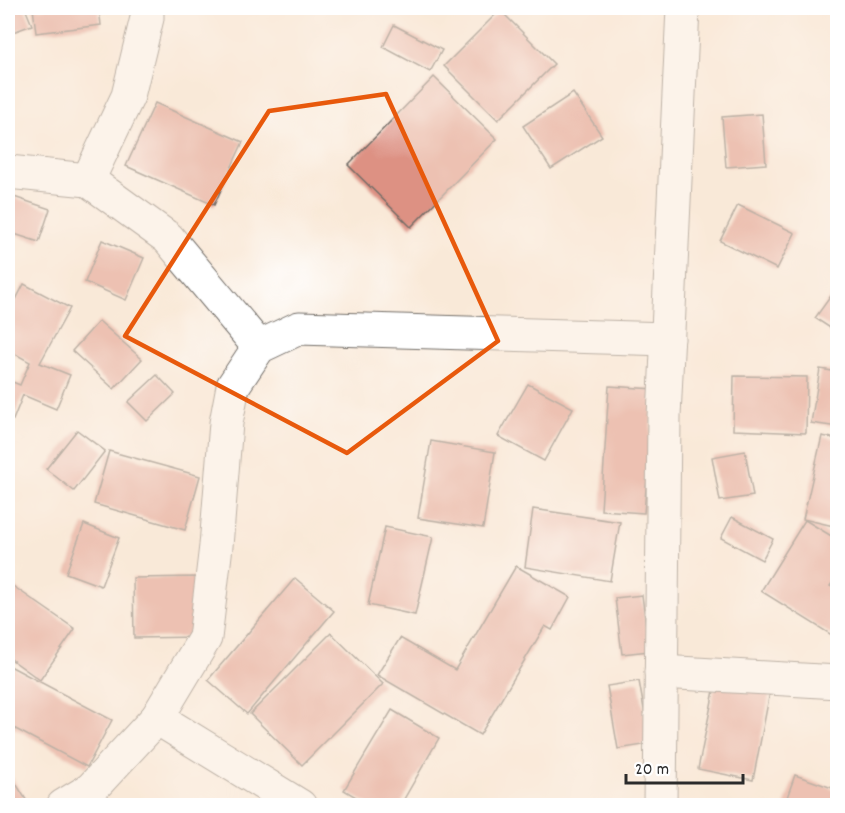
<svg xmlns="http://www.w3.org/2000/svg" width="845" height="813" viewBox="0 0 845 813" font-family="Dekko,sans-serif">
	<style>
		.building { fill: #dd9183 }
		.lines { fill: none; stroke-linecap: round; stroke-linejoin: round }
		.minor-casing { stroke: #736e68; stroke-width: 35 }
		.minor { stroke: #fff; stroke-width: 33 }
		.marked { fill: none; stroke: #e8590c; stroke-width: 4.5; stroke-linejoin: round }
	</style>
	<rect width="100%" height="100%" fill="#fff"/>
	<filter id="ink" filterUnits="userSpaceOnUse"><feTurbulence type="fractalNoise" baseFrequency=".0167" numOctaves="2"/><feDisplacementMap in="SourceGraphic" scale="12" xChannelSelector="R" yChannelSelector="G"/><feConvolveMatrix kernelMatrix="1 2 1 2 8 2 1 2 1" color-interpolation-filters="sRGB"/></filter>
	<filter id="wash" filterUnits="userSpaceOnUse"><feTurbulence type="fractalNoise" baseFrequency=".008" numOctaves="4" result="noise"/><feDisplacementMap in="SourceGraphic" scale="24" xChannelSelector="R" yChannelSelector="G"/><feGaussianBlur stdDeviation="1.35" result="paint"/><feColorMatrix in="noise" values="0 0 0 0 0 0 0 0 0 0 0 0 0 0 0 0 0 1.4 0 .05"/><feComposite in="paint" operator="in"/></filter>
	<g filter="url(#wash)">
		<rect width="100%" height="100%" fill="#f9e9d8"/>
		<g id="blocks">
			<!-- building -->
			<g class="building">
				<polygon points="8,8 25,8 32,25 8,34"/>
				<polygon points="33,8 99,8 101,25 36,33"/>
				<polygon points="500,10 554,64 498,120 444,66"/>
				<polygon points="394,25 442,50 430,72 383,47"/>
				<polygon points="434,77 497,139 411,227 348,165"/>
				<polygon points="573,93 602,136 551,169 523,126"/>
				<polygon points="155,103 243,142 214,205 126,166"/>
				<polygon points="762,114 766,164 726,167 722,117"/>
				<polygon points="8,195 50,209 39,242 8,232"/>
				<polygon points="738,205 795,233 777,269 720,241"/>
				<polygon points="102,240 144,258 126,300 85,282"/>
				<polygon points="24,284 70,308 40,363 70,375 56,409 23,395 13,420 8,418 8,380 20,385 30,362 8,350 8,315"/>
				<polygon points="838,286 838,333 815,318"/>
				<polygon points="99,321 142,359 114,389 72,351"/>
				<polygon points="820,369 838,372 838,427 811,423"/>
				<polygon points="157,375 175,394 147,421 128,402"/>
				<polygon points="734,376 807,377 806,433 733,430"/>
				<polygon points="528,384 573,408 544,461 498,436"/>
				<polygon points="609,386 654,389 644,513 601,510"/>
				<polygon points="77,430 105,451 74,491 46,469"/>
				<polygon points="822,436 838,439 838,527 803,519"/>
				<polygon points="431,441 495,452 483,528 418,518"/>
				<polygon points="109,451 200,476 185,530 94,504"/>
				<polygon points="745,451 753,496 720,501 712,457"/>
				<polygon points="533,509 620,522 610,581 525,567"/>
				<polygon points="732,517 773,539 762,560 721,538"/>
				<polygon points="805,520 838,540 838,575 830,586 838,590 838,639 761,591"/>
				<polygon points="84,524 119,538 101,586 66,573"/>
				<polygon points="385,527 433,537 415,615 368,605"/>
				<polygon points="516,566 570,597 552,630 545,626 480,735 377,675 400,638 455,670"/>
				<polygon points="199,577 200,637 134,638 133,578"/>
				<polygon points="295,578 334,611 247,714 208,680"/>
				<polygon points="10,584 75,629 40,680 8,657 8,588"/>
				<polygon points="642,595 649,651 622,654 615,598"/>
				<polygon points="331,633 383,684 302,765 250,714"/>
				<polygon points="8,665 112,720 87,767 8,725"/>
				<polygon points="639,681 650,744 618,749 607,686"/>
				<polygon points="716,681 770,692 753,780 698,769"/>
				<polygon points="392,710 439,738 400,806 371,806 344,790"/>
				<polygon points="8,771 30,806 8,806"/>
				<polygon points="795,775 838,790 838,806 784,806"/>
			</g>
		</g>
	</g>
	<g filter="url(#ink)">
		<use href="#blocks" fill-opacity="0" stroke="#736e68" stroke-width="1.5"/>
		<g class="lines">
			<!-- minor casing -->
			<g class="minor-casing">
				<g id="minor">
					<polyline points="8,172 88,180 168,238 259,347"/>
					<polyline points="88,180 128,96 147,18 147,8"/>
					<polyline points="661,672 838,682"/>
					<polyline points="157,718 300,806"/>
					<polyline points="63,806 91,789 157,718 205,638 216,546 226,423 233,386 259,347 299,328 668,339"/>
					<polyline points="660,806 664,417 683,8"/>
				</g>
			</g>
			<!-- minor -->
			<use href="#minor" class="minor"/>
		</g>
	</g>
	<!-- marked area -->
	<path d="M0 0H845V813H0ZM386,94L498,341L347,453L125,336L269,111Z" fill="#f9e9d8" fill-opacity=".55" fill-rule="evenodd"/>
	<path class="marked" d="M386,94L498,341L347,453L125,336L269,111Z"/>
	<!-- margin -->
	<rect width="845" height="813" fill="none" stroke="#fff" stroke-width="30"/>
	<!-- scale -->
	<path d="M626 774v9h117v-9" fill="none" stroke="#2b2b2b" stroke-width="3"/>
	<text x="635" y="774" font-size="18" fill="#2b2b2b" stroke="#ffffff" stroke-width="4.5" paint-order="stroke">20 m</text>
</svg>
